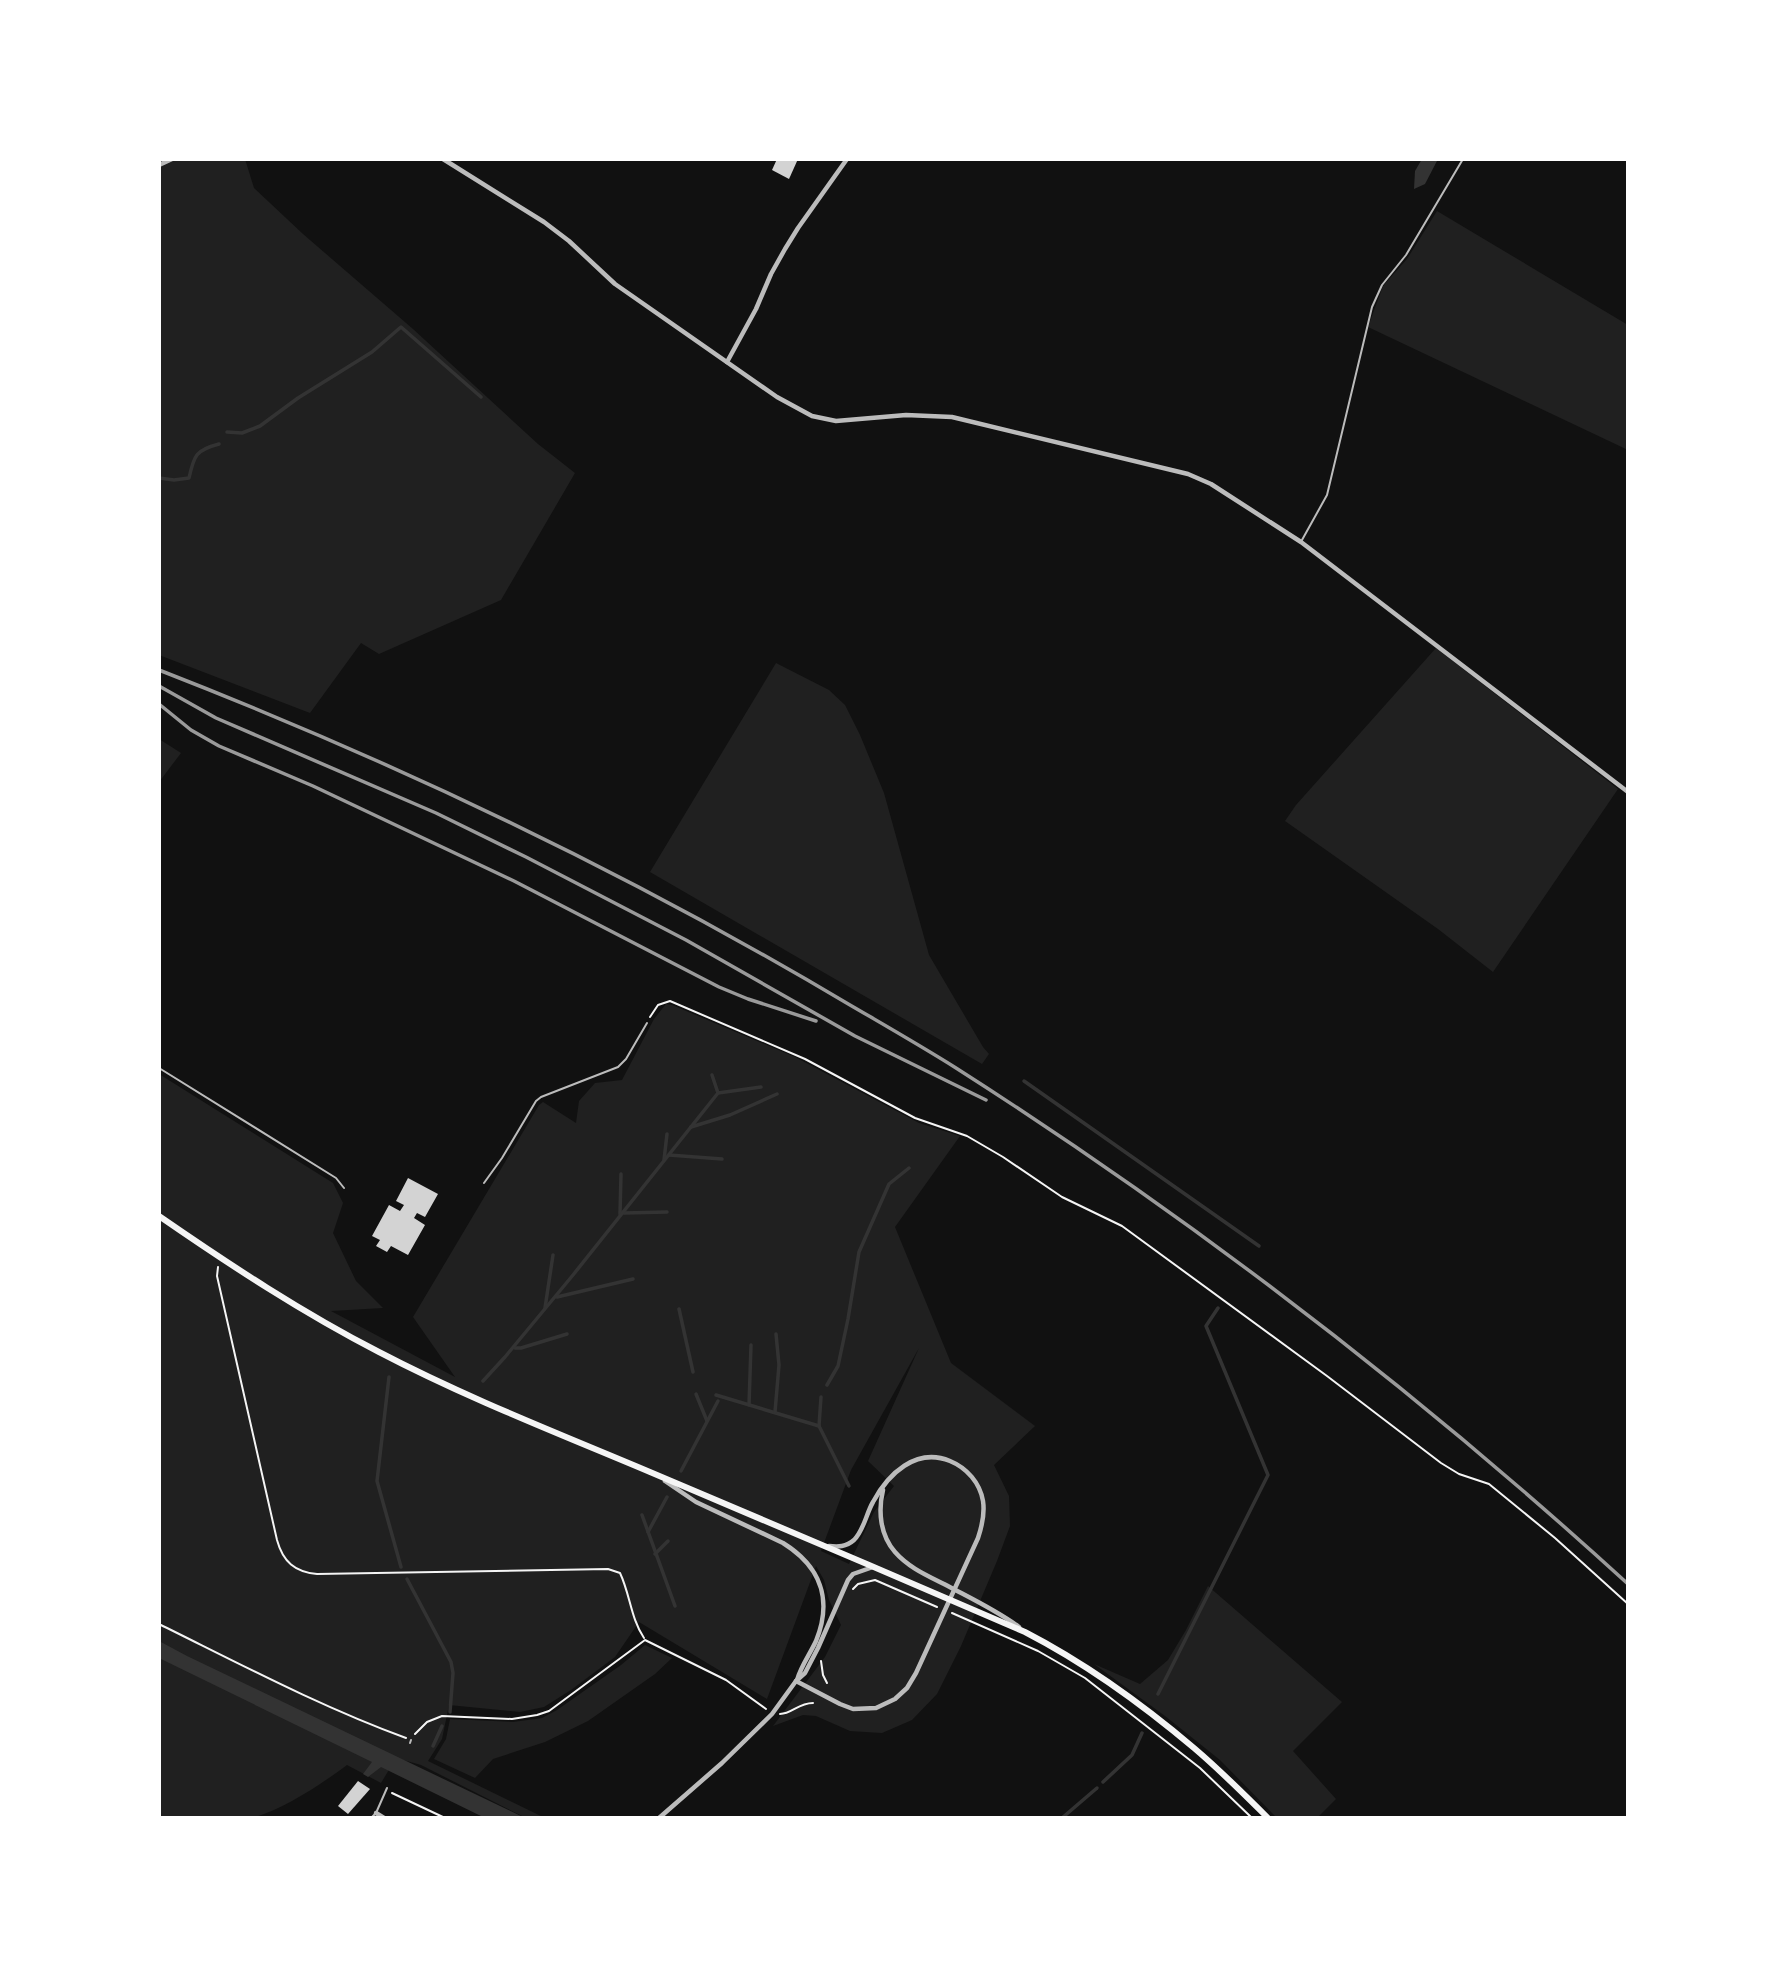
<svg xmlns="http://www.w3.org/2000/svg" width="1787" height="1977" viewBox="0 0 1787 1977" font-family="Manrope,sans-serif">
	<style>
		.green { fill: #202020; fill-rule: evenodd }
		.water { fill: #333 }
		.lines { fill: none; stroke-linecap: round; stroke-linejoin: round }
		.stream { stroke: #333; stroke-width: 3.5 }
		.building { fill: #d3d3d3 }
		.path { stroke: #f5f5f5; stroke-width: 2 }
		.service { stroke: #bcbcbc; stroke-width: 2 }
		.minor { stroke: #bcbcbc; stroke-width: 4.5 }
		.secondary { stroke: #f5f5f5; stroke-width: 6 }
		.rail { stroke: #9a9a9a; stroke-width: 3.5 }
	</style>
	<rect width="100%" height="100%" fill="#111"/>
	<!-- green -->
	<g class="green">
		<polygon points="159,159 245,159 254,188 303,234 413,329 538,444 575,473 501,600 379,654 361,643 310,713 159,655"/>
		<polygon points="1437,211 1628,325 1628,450 1368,327 1383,286 1407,259"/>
		<polygon points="1436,648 1618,789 1493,972 1438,929 1285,821 1296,805"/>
		<polygon points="776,663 829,690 845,705 860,735 884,793 929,955 983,1047 989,1054 982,1064 650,872"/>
		<polygon points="159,739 181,753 159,782"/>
		<path d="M666,1004L672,1005L795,1057L919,1123L960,1136L895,1227L951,1363L1035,1426L994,1465L1009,1496L1010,1526L997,1561L961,1646L937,1694L912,1720L882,1733L850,1731L816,1716L803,1715L773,1726L825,1657L841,1625L829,1600L824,1580L816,1566L767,1699L639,1622L615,1657L571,1690L544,1707L520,1712L449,1705L442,1739L428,1761L545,1818H526L421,1765L396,1758L381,1783L347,1765C320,1785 284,1809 252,1818H159V1074L333,1183L343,1203L333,1233L356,1281L383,1308L331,1311L455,1377L413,1317L539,1105L543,1102L576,1123L579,1101L595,1083L622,1080L654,1019ZM919,1348L868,1461L894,1486L874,1512L849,1564L821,1551L851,1470Z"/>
		<polygon points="1208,1586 1342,1702 1293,1751 1336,1799 1317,1818 1277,1818 1220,1760 1165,1716 1094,1664 1140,1684 1168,1660 1186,1630"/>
		<polygon points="645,1645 672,1658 655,1674 588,1721 545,1742 493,1759 475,1778 434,1759 446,1739 450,1719 513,1722 542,1718 557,1710 621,1665"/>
	</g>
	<!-- water -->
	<g class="water">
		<polygon points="1422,159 1438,159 1425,184 1414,189 1415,171"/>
		<polygon points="159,1641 187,1656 525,1818 485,1818 381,1767 368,1777 363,1774 372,1762 159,1658"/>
	</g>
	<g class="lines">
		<!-- stream -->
		<g class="stream">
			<polyline points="227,432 242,433 260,426 298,398 372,352 401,327 481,397"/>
			<path d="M159,478L174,480L189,478C194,455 196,450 219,444"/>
			<polyline points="712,1075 718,1093"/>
			<polyline points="1024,1081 1259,1246"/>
			<polyline points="691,1127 730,1115 777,1094"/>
			<polyline points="669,1155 722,1159"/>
			<polyline points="664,1160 667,1134"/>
			<polyline points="624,1213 667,1212"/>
			<polyline points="620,1214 621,1174"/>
			<polyline points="557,1297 633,1279"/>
			<polyline points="545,1308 553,1255"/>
			<polyline points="679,1309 693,1372"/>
			<polyline points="515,1348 521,1348 567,1334"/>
			<polyline points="389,1377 377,1481 401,1567"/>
			<polyline points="483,1381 505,1357 573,1275 718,1093 761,1087"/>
			<polyline points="827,1385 838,1366 848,1319 859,1252 889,1184 909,1168"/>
			<polyline points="696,1394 707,1421"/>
			<polyline points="716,1395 819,1426"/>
			<polyline points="821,1397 819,1426 849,1486"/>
			<polyline points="749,1405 751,1345"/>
			<polyline points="775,1412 779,1365 776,1334"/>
			<polyline points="681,1471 718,1401"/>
			<polyline points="642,1515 675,1606"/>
			<polyline points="648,1532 667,1497"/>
			<polyline points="655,1554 668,1541"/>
			<polyline points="407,1579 451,1662 453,1673 450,1712"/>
			<polyline points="1158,1694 1268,1475 1206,1326 1218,1308"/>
			<polyline points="433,1746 442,1726"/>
			<polyline points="1103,1782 1132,1755 1142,1733"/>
			<polyline points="1062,1818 1097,1788"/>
		</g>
	</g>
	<!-- building -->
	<g class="building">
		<polygon points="777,159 798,159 789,179 772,170"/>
		<polygon points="408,1178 438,1194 425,1217 417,1213 414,1218 425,1225 408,1255 391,1246 387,1252 376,1246 380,1240 372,1236 389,1205 400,1211 404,1205 396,1201"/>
		<polygon points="358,1781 370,1789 348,1814 338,1806"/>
	</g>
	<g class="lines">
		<!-- path -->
		<g class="path">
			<polyline points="650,1017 658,1005 670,1001 805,1059 915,1118 967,1136 1003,1157 1062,1197 1122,1226 1327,1376 1441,1463 1459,1474 1489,1484 1555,1538 1628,1604"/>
			<path d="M218,1267L217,1276L277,1540C283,1562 295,1572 317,1574L608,1569L620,1573C630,1594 631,1619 644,1638"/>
			<polyline points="853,1589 858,1584 875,1580 937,1607"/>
			<polyline points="952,1613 1038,1651 1085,1678 1200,1768 1252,1818"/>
			<path d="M159,1624C240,1664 321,1707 406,1738"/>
			<polyline points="821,1661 823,1675 827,1683"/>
			<path d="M780,1714C792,1714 798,1703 813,1703"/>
			<polyline points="415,1734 427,1722 442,1716 512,1719 537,1715 549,1711 645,1640 726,1680 766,1709"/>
			<polyline points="392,1793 445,1818"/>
		</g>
		<!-- service -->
		<g class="service">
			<polyline points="1302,540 1327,495 1372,307 1382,285 1406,255 1463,159"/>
			<polyline points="159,1068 336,1178 344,1188"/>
			<polyline points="484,1183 502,1158 536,1101 541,1097 618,1067 626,1059 647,1023"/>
			<polyline points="410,1743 411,1740"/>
			<polyline points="371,1818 376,1813 387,1788"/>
		</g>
		<!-- minor -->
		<g class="minor">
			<polyline points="443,159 544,222 569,241 615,284 777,397 812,416 836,421 906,415 952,417 1188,474 1211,484 1301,542 1628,792"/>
			<polyline points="159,165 172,159"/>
			<polyline points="727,362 756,309 771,274 785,249 798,228 847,159"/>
			<path d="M665,1481L696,1502L783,1543C820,1566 833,1599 816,1641C810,1654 801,1666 797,1680"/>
			<path d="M883,1490C878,1511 880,1535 895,1552C908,1567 926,1575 944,1584C970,1598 996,1610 1019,1627"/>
			<path d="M796,1681L840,1704L853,1709L876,1708L895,1699L907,1688L916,1673L978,1538C982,1526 985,1514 983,1501C980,1483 967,1468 950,1461C916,1447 888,1474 873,1502C866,1514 864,1530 854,1540C846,1547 838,1547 829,1546"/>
			<polyline points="376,1813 384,1818"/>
			<polyline points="659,1818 722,1763 772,1714 796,1681 805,1673 818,1648 848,1580 853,1574 873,1567"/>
		</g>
		<!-- secondary -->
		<path class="secondary" d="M159,1216C230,1265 303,1313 379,1352C467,1398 560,1434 650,1472C776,1525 900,1578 1025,1632C1085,1663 1142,1704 1194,1748C1220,1770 1244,1794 1268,1818"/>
		<!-- rail -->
		<g class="rail">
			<path d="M159,670C398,763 630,874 850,1005C886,1026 921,1046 956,1068C1194,1220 1419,1393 1628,1584"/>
			<polyline points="159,686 216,718 436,813 526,857 686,940 855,1036 986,1100"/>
			<polyline points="159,704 191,730 219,746 313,786 514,881 719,987 748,999 816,1021"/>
		</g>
	</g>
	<!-- border -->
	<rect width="1787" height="1977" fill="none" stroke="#ffffff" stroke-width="322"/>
</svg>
